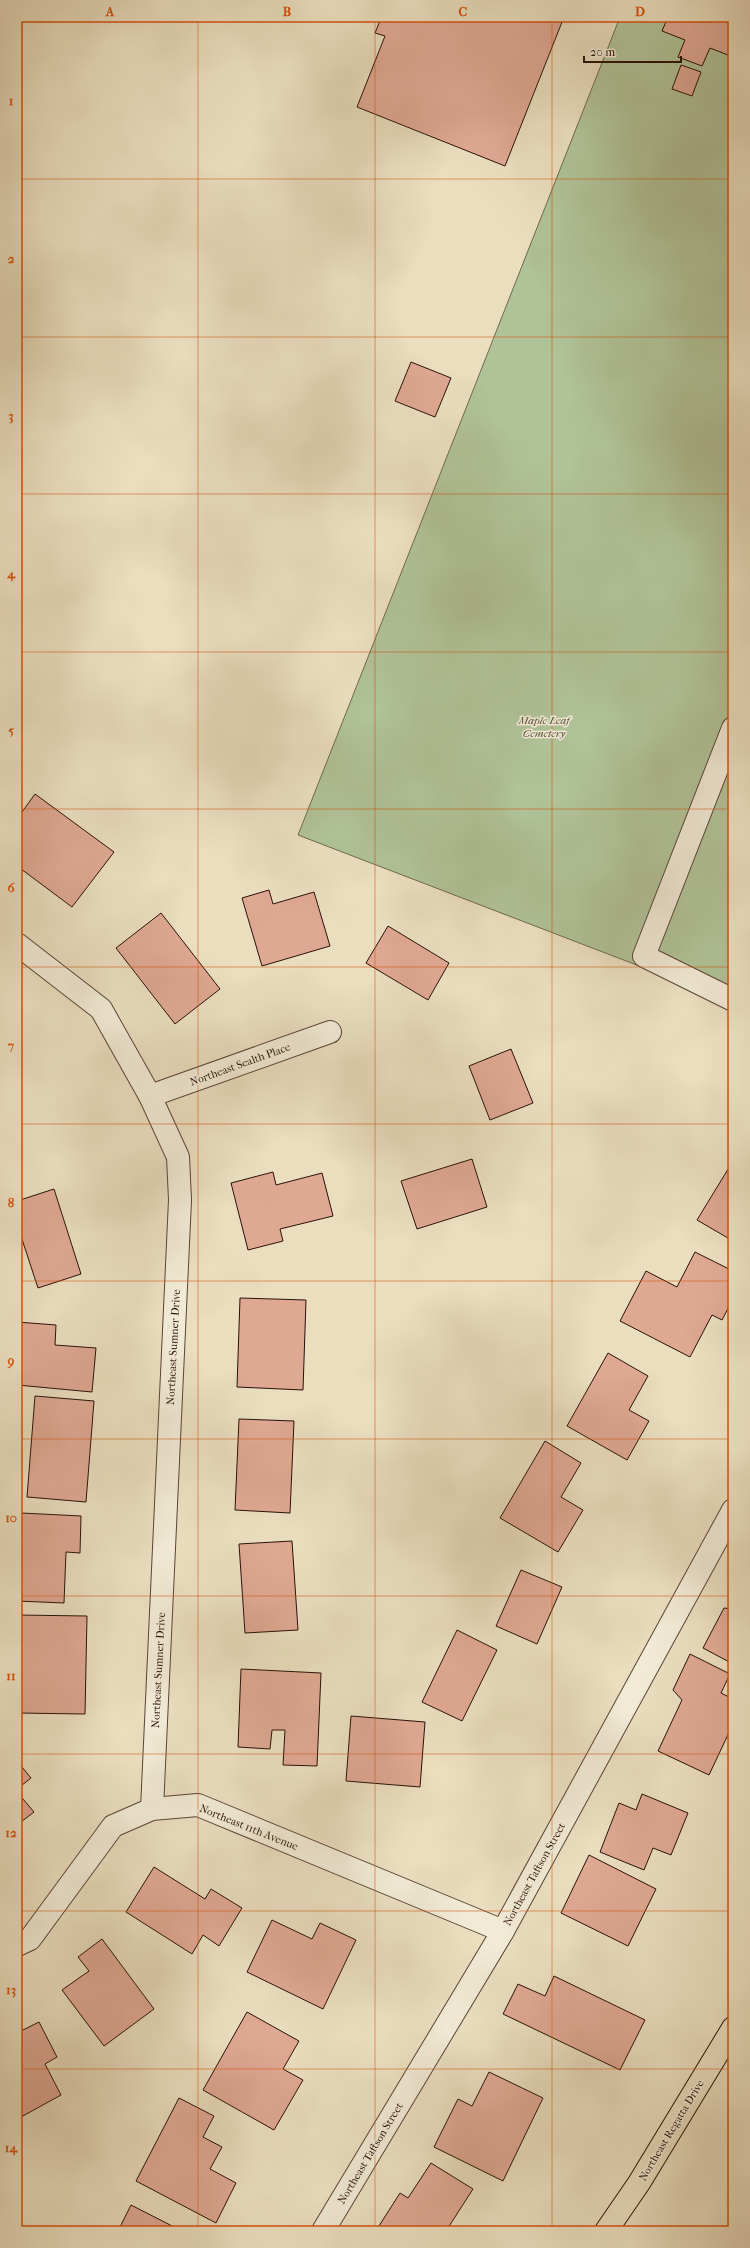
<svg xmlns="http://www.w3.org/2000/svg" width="750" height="2248" viewBox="0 0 750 2248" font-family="'IM FELL French Canon',serif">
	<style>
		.green { fill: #b0c297; stroke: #6c6a50 }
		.building { fill: #dfa893; stroke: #291108 }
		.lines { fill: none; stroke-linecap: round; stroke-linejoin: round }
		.minor-casing { stroke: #594436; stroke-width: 24 }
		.major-casing { stroke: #291108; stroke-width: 24 }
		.minor { stroke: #f1ead5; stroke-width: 22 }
		.major { stroke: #eadebf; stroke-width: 22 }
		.grid { fill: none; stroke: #d5520c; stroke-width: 1; stroke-opacity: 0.55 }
		.labels { text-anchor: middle; stroke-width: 3; stroke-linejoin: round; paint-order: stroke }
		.park-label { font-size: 11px; font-style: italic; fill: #584f3a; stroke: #f1ead5 }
		.street-label { font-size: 11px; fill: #291108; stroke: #f1ead5 }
		.neatline { fill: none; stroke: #d5520c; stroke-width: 1.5 }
		.grid-label { font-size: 13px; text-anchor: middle; font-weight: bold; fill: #d5520c }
	</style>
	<rect width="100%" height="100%" fill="#eadebf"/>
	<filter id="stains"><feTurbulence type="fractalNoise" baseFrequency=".005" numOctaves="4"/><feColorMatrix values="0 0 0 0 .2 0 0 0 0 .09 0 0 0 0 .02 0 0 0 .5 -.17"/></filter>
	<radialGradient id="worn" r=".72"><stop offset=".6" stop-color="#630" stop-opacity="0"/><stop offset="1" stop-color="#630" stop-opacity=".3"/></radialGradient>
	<!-- green -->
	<polygon class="green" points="620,17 733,17 733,1002 298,835"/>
	<!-- building -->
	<g class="building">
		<polygon points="392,17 551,17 562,22 505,166 357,107 385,36 375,33 381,18 390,22"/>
		<polygon points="668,17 728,17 733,19 733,44 728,55 710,48 702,66 678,57 685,40 662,31"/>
		<polygon points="681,65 701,72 692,96 672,89"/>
		<polygon points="411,362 451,378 435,417 395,401"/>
		<polygon points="35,794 114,852 72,907 17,866 17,819"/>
		<polygon points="269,890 273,904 314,892 330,946 262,966 242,898"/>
		<polygon points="161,913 220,989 175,1024 116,948"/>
		<polygon points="388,926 449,963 428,1000 366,963"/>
		<polygon points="511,1049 533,1103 490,1120 469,1066"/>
		<polygon points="472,1159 487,1207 417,1229 401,1181"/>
		<polygon points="733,1161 733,1241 697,1220"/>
		<polygon points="273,1172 276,1185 322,1173 333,1216 280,1229 283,1241 248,1250 231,1183"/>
		<polygon points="54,1189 81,1274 38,1288 17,1224 17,1201"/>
		<polygon points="695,1252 733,1271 733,1299 722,1320 712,1315 690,1357 620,1321 646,1271 677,1287"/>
		<polygon points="240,1298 306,1300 303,1390 237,1387"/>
		<polygon points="17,1322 56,1325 55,1345 96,1348 92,1392 17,1385"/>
		<polygon points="608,1353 648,1376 629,1410 649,1421 627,1460 567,1426"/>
		<polygon points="35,1396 94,1401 86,1502 27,1497"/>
		<polygon points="239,1419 294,1421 290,1513 235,1510"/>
		<polygon points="545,1441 581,1463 561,1497 583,1510 558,1552 500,1518"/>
		<polygon points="21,1513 81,1516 80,1553 66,1552 64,1603 17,1601"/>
		<polygon points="292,1541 298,1630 245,1633 239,1544"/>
		<polygon points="521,1570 562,1587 537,1644 496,1626"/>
		<polygon points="724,1608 733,1609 733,1664 703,1648"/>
		<polygon points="17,1615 87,1616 85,1714 17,1713"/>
		<polygon points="457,1630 497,1650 462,1721 422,1702"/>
		<polygon points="690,1654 730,1674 721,1693 733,1699 733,1724 709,1775 658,1751 682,1700 673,1690"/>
		<polygon points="241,1669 321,1673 317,1766 283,1765 285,1730 272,1730 270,1749 238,1747"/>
		<polygon points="351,1716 425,1722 420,1787 346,1781"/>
		<polygon points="17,1761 31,1778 17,1789"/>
		<polygon points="17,1792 34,1812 17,1825"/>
		<polygon points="642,1794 688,1813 671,1855 653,1848 644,1870 600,1852 619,1803 636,1810"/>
		<polygon points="589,1855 656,1889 628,1946 561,1913"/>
		<polygon points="154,1867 205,1899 211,1889 242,1908 219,1946 203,1935 192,1954 126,1912"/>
		<polygon points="272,1920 312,1939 320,1923 356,1940 323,2009 247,1972"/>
		<polygon points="102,1939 154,2009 104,2046 62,1990 89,1971 78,1957"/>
		<polygon points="554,1976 645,2020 620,2070 503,2014 518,1984 545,1996"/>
		<polygon points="247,2012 299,2041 283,2069 303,2080 274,2130 203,2090"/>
		<polygon points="39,2022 57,2057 45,2064 61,2095 21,2117 17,2109 17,2033"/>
		<polygon points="489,2072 543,2098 503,2181 434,2147 458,2099 472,2106"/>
		<polygon points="179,2098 214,2116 203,2137 222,2147 210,2169 236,2183 216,2223 136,2181"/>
		<polygon points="431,2163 473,2189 446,2231 386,2231 379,2226 400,2193 408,2198"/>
		<polygon points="131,2205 182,2231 118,2231"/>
	</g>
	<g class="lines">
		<!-- minor casing -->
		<g class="minor-casing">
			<g id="minor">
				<polyline points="733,728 644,956 733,1000"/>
				<polyline points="17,944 101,1009 150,1096 178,1157 180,1200 152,1809"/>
				<polyline points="150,1096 330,1032"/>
				<polyline points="17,1945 30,1939 113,1826 152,1809 198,1805 503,1931"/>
				<polyline points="323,2231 503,1931 733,1510"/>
			</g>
		</g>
		<!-- major casing -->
		<g class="major-casing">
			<polyline id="major" points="606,2231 639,2183 733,2028"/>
		</g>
		<!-- minor -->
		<use href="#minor" class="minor"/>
		<!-- major -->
		<use href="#major" class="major"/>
	</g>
	<!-- grid -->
	<path class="grid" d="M198,17V2231M375,17V2231M552,17V2231M17,179H733M17,337H733M17,494H733M17,652H733M17,809H733M17,967H733M17,1124H733M17,1281H733M17,1439H733M17,1596H733M17,1754H733M17,1911H733M17,2069H733"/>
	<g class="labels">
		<!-- park labels -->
		<g class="park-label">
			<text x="544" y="724">Maple Leaf<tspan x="544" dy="13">Cemetery</tspan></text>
		</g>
		<!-- street labels -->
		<g class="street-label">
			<text transform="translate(240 1064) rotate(-20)" y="4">Northeast Sealth Place</text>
			<text transform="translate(173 1347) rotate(-87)" y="4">Northeast Sumner Drive</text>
			<text transform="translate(158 1670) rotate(-87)" y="4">Northeast Sumner Drive</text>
			<text transform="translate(249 1827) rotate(22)" y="4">Northeast 11th Avenue</text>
			<text transform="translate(534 1874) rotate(-61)" y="4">Northeast Taftson Street</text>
			<text transform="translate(671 2130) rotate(-59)" y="4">Northeast Regatta Drive</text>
			<text transform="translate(370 2153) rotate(-59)" y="4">Northeast Taftson Street</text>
		</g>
	</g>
	<!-- margin -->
	<rect width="750" height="2248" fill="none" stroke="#eadebf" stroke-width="44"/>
	<!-- scale -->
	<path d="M584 56v6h97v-6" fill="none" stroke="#291108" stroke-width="2"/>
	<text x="590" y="56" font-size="12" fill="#291108" stroke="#f1ead5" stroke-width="3" paint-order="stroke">20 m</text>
	<rect x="22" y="22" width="706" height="2204" class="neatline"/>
	<g class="grid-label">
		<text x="110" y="16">A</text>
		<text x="287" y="16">B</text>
		<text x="463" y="16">C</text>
		<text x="640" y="16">D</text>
		<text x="11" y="105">1</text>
		<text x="11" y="263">2</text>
		<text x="11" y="420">3</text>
		<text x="11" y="578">4</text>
		<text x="11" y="735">5</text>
		<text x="11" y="892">6</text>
		<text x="11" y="1050">7</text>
		<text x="11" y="1207">8</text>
		<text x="11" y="1365">9</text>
		<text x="11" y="1522">10</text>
		<text x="11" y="1680">11</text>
		<text x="11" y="1837">12</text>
		<text x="11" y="1994">13</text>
		<text x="11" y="2152">14</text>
	</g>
	<rect width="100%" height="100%" filter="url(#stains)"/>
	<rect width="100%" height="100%" fill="url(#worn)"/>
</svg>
